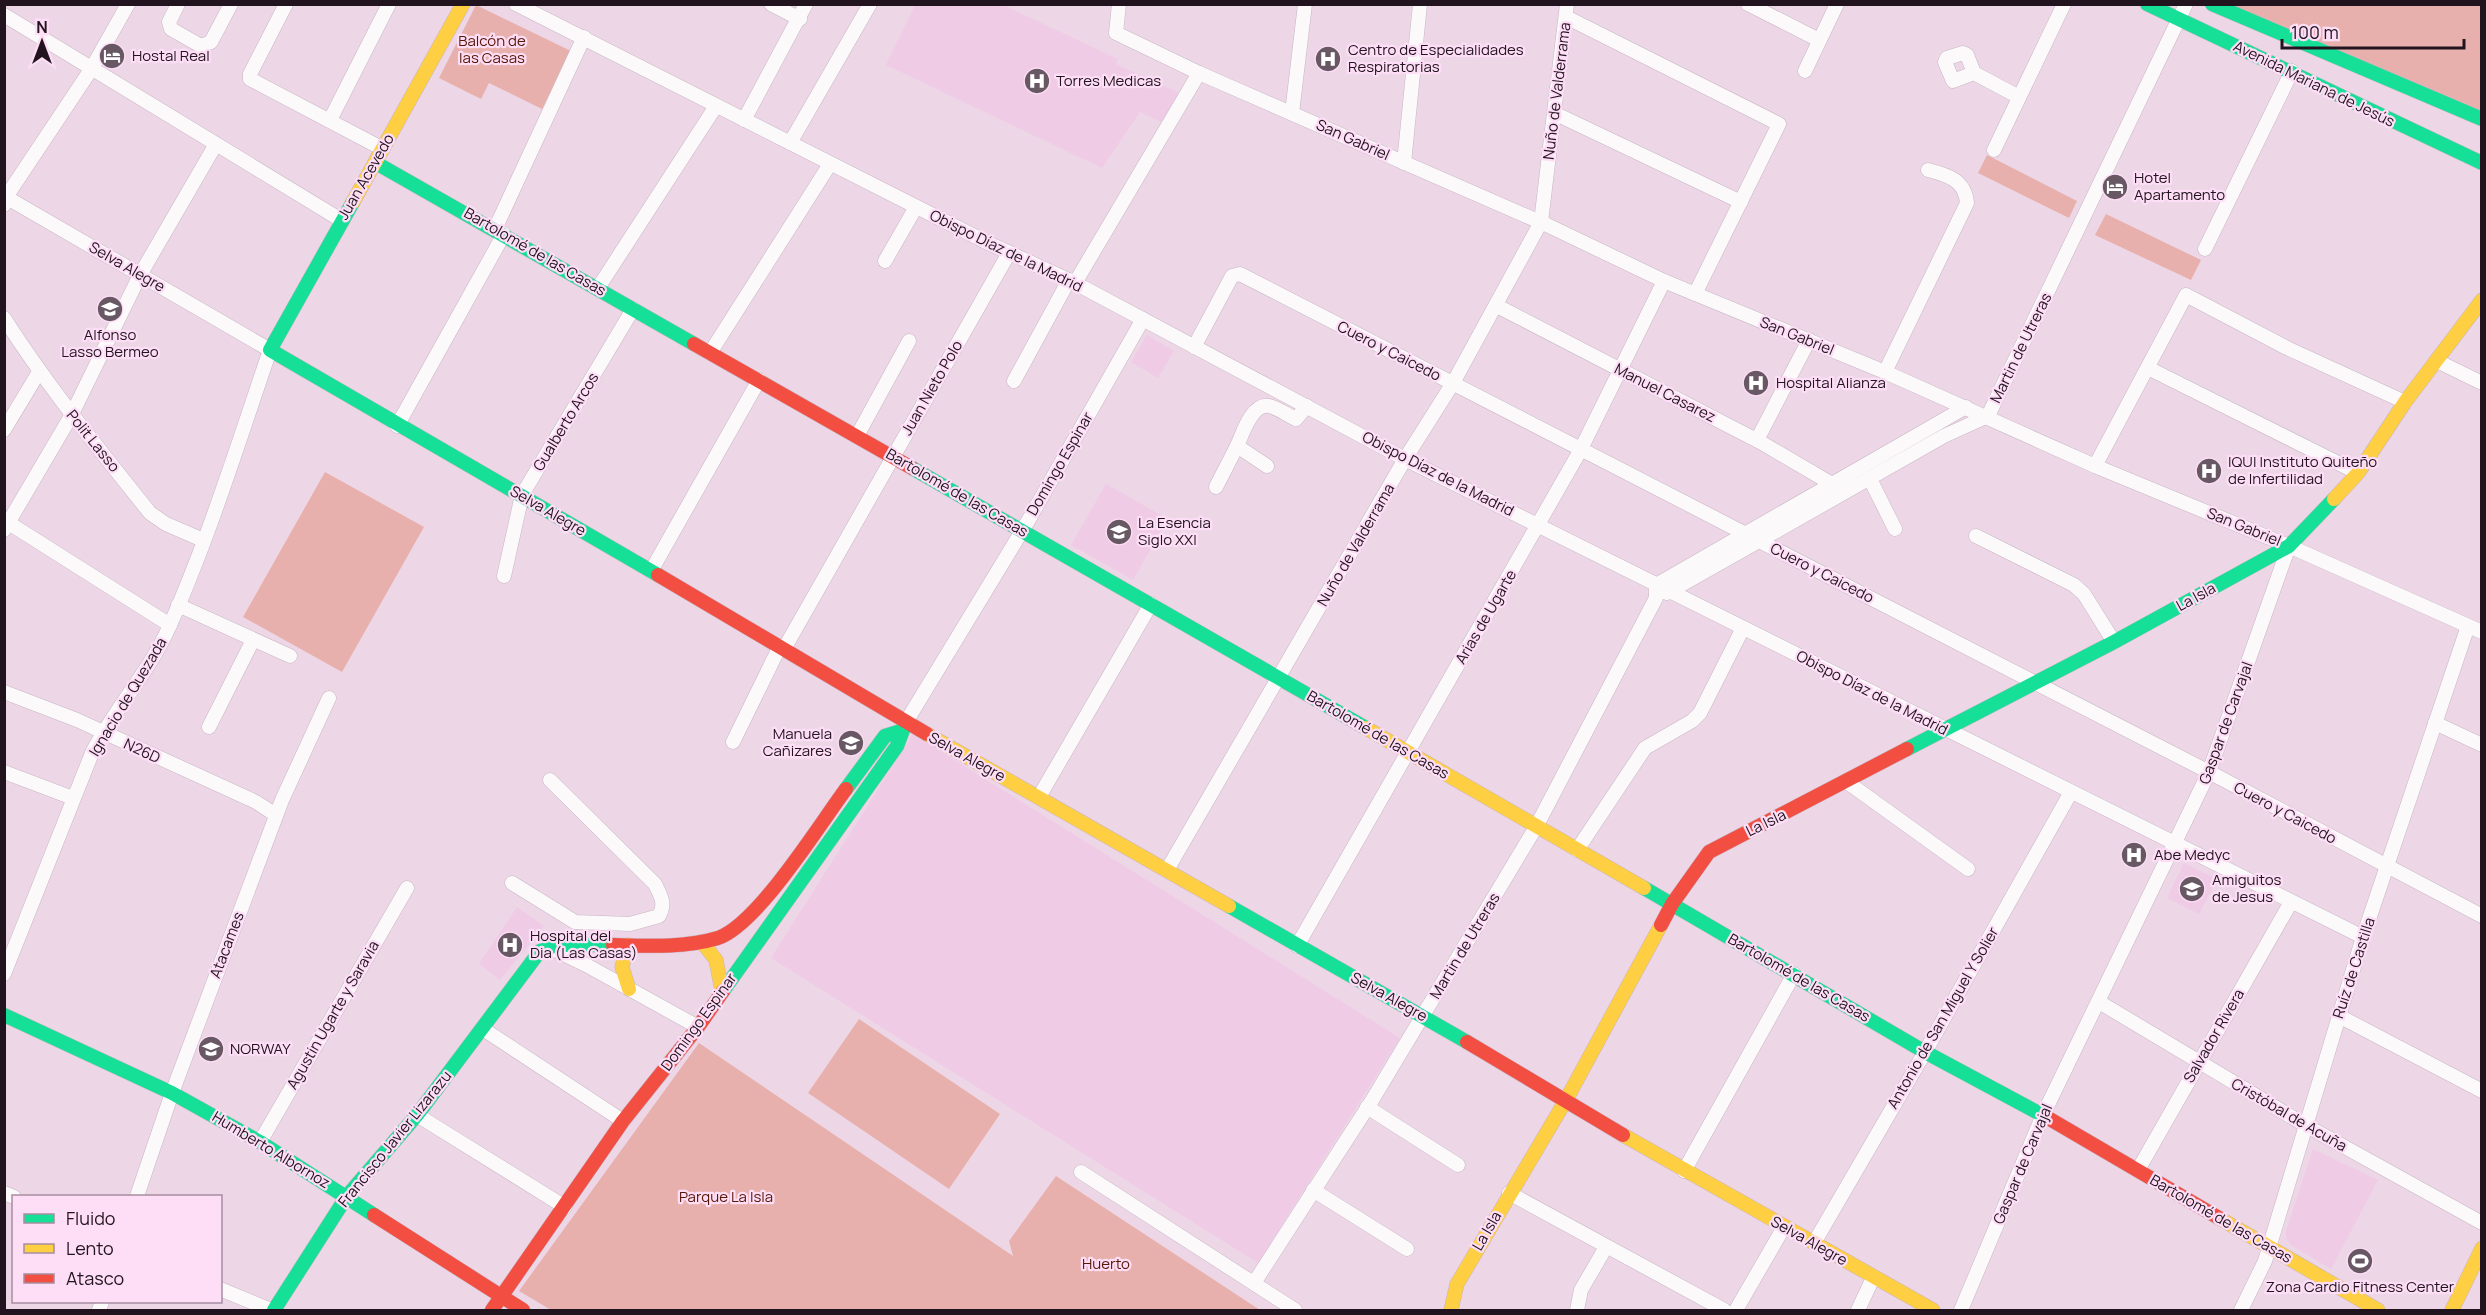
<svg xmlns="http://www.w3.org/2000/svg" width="2486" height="1315" viewBox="0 0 2486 1315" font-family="Manrope,sans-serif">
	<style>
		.built { fill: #efcbe6 }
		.green { fill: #e8b0ac }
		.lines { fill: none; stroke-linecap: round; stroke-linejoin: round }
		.street-casing { stroke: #c7b6c3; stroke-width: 15 }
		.fast-casing { stroke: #c7b6c3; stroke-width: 15 }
		.slow-casing { stroke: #c7b6c3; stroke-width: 15 }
		.jam-casing { stroke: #c7b6c3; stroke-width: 15 }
		.street { stroke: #fcf9fb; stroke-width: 14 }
		.fast { stroke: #16e098; stroke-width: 14 }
		.slow { stroke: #ffcf43; stroke-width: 14 }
		.jam { stroke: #f24e42; stroke-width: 14 }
		.labels { text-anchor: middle; stroke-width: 4.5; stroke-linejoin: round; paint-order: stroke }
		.park-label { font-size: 15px; fill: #581605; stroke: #fedef6 }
		.poi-label { font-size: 15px; fill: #21141e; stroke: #fedef6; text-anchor: start }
		.street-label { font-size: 15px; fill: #21141e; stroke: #fedef6 }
	</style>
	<rect width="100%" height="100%" fill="#edd7e7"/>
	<!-- built -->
	<g class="built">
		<polygon points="915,5 1003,5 1118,59 1116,64 1188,97 1168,125 1140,112 1102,168 886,65"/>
		<polygon points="1147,335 1174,351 1158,378 1131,362"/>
		<polygon points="1106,484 1168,519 1133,580 1071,545"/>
		<polygon points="913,734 1400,1038 1258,1263 771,958"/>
		<polygon points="2184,863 2217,879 2199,914 2167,898"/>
		<polygon points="517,907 544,926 500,980 479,964"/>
		<polygon points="2313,1149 2378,1180 2331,1269 2291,1245 2286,1238 2286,1231"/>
	</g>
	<!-- green -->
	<g class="green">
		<polygon points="476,5 571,51 542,109 489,83 481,99 439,78"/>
		<polygon points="2219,5 2481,5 2481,119"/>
		<polygon points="1987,155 2077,201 2069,218 1978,173"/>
		<polygon points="2106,214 2201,260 2191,280 2095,235"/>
		<polygon points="325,472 424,527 342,672 243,617"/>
		<polygon points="859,1019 1000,1114 949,1189 808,1093"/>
		<polygon points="699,1043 1013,1256 1009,1241 1056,1176 1260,1310 551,1310 519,1291"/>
	</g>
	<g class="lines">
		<!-- street casing -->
		<g class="street-casing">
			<g id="street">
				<polyline points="178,4 169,22 171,29 201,46 211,42 231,4"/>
				<polyline points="286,4 250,74 250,79 383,149"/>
				<polyline points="516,4 988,243 1075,283 1405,459 2363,937"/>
				<polyline points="771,4 800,19"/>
				<polyline points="1119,4 1116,33 1199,73 1547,225 1664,281 1885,372 2095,466 2289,546 2482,632"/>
				<polyline points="1748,4 1819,40"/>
				<polyline points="4,15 341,220"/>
				<polyline points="1566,17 1779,124 1695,294"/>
				<polyline points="1805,71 1837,4"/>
				<polyline points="1974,73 1953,81 1945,62 1947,58 1963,53 1967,55 1974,73 2019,97"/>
				<polyline points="1292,113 1305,4"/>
				<polyline points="1554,113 1741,202"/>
				<polyline points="330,120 389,4"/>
				<polyline points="744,120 806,4"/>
				<polyline points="790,143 870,4"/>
				<polyline points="1994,150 2064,4"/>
				<polyline points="1404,163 1420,4"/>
				<path d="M4,196L270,350C239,441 209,537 170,625C150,671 115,708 92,753L4,974"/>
				<polyline points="4,205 6,197 92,68 128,4"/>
				<polyline points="495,229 584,37"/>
				<polyline points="2205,249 2292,71"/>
				<polyline points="885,261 916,207"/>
				<polyline points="1075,283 1199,73"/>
				<polyline points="598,288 716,106"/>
				<polyline points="1497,306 1762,443 1832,484"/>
				<path d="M4,318C48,387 99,449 150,513L166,524L203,540"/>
				<polyline points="1194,347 1232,276 1240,274 2209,772 2482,916"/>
				<polyline points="710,353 830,164"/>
				<polyline points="2437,361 2482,383"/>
				<polyline points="2148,368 2358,473"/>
				<path d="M1885,372L1967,203C1965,180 1948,175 1928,170"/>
				<polyline points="1014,381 1069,280"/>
				<polyline points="397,426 504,234"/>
				<polyline points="4,430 39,372"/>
				<polyline points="857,436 909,341"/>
				<polyline points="1757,440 1809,340"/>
				<path d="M1267,466L1237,446C1242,435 1252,402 1269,406C1278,408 1287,415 1296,419L1307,406"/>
				<polyline points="2095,466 2186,295 2287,348 2405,402"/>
				<polyline points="1870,479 1895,529"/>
				<polyline points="1216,487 1237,446"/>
				<polyline points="4,520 170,625"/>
				<polyline points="4,530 71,416 140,275 216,144"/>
				<polyline points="1976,536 2074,585 2084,594 2114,642"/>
				<polyline points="651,571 759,380"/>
				<polyline points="504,576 522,495 633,309"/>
				<polyline points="1667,593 1944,436 1988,416 2186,4"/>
				<polyline points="178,605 290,656"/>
				<polyline points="784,649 1009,253"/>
				<polyline points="4,692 77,720 256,802 276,815"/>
				<polyline points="906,722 1028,521 1143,319"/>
				<polyline points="2435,723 2482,745"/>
				<polyline points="209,727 253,640"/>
				<polyline points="733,742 780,646"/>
				<polyline points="4,772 73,798"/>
				<polyline points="1847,782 1968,869"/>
				<polyline points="1039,797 1151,604"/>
				<polyline points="1577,850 1645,748 1692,721 1700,713 1743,628"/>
				<polyline points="1167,870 1405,459 1453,383 1541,222 1567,4"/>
				<path d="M512,883L575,922L630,924L659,916C666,903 661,897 655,884L550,780"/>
				<polyline points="547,946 588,966 698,1027"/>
				<polyline points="1297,946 1580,451 1664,281"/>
				<polyline points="2099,1002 2305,1125 2482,1223"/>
				<polyline points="2339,1016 2482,1091"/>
				<polyline points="483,1029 623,1121"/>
				<polyline points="1367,1107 1458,1165"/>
				<polyline points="417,1115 565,1207"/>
				<polyline points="260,1142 407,888"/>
				<polyline points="2138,1170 2291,902"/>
				<polyline points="1684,1171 1794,974"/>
				<polyline points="1081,1172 1295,1310"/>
				<polyline points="1313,1190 1407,1249"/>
				<polyline points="4,1193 14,1197"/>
				<polyline points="1509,1193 1724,1310"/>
				<polyline points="137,1196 172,1093 282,800 329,698"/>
				<polyline points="1814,1243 1925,1052 2071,792"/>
				<polyline points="1254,1283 1371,1102 1536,827 1656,598 1656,585 1966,407"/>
				<polyline points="220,1289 271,1310"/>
				<polyline points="99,1310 102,1302"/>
				<polyline points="1577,1310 1581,1290 1606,1247"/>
				<polyline points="1736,1310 1784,1227"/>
				<polyline points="1858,1310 1873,1278"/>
				<polyline points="1961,1310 2043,1115 2209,772 2289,546"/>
				<polyline points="2241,1310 2265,1261 2363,937 2468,626"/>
			</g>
		</g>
		<!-- fast casing -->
		<g class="fast-casing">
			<g id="fast">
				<polyline points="2147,4 2482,163"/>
				<polyline points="2212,4 2482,119"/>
				<polyline points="376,163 694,344"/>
				<polyline points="353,202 270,350 658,575"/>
				<polyline points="912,468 1366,728"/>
				<polyline points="1907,749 2114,642 2289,546 2334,499"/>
				<polyline points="846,789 885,736 901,731"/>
				<polyline points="1644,888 1925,1052 2048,1118"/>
				<polyline points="1229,906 1467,1042"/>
				<polyline points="723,991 897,746 906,722"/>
				<polyline points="4,1015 172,1093 260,1142 374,1215"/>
				<polyline points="274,1310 347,1196 417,1115 540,951 557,945 613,945"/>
			</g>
		</g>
		<!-- slow casing -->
		<g class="slow-casing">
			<g id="slow">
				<polyline points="353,202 463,4"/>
				<polyline points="2334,499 2358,473 2405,402 2482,300"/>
				<polyline points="1366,728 1644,888"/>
				<polyline points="927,734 1229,906"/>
				<polyline points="702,942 716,960 722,991"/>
				<polyline points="628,945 622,967 629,989"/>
				<polyline points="1623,1135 1933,1310"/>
				<polyline points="2219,1218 2378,1310"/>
				<polyline points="1451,1310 1457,1284 1566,1100 1661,925"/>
				<polyline points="2452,1310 2482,1248"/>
			</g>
		</g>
		<!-- jam casing -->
		<g class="jam-casing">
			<g id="jam">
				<polyline points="694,344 912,468"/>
				<polyline points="658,575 927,734"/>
				<polyline points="1661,925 1672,904 1709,852 1907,749"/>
				<path d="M613,945C647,946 685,948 718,938C758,924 819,825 846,789"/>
				<polyline points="1467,1042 1623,1135"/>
				<polyline points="2048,1118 2219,1218"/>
				<polyline points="374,1215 523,1310"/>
				<polyline points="492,1310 623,1121 698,1027 723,991"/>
			</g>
		</g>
		<!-- street -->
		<use href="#street" class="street"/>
		<!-- fast -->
		<use href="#fast" class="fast"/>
		<!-- slow -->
		<use href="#slow" class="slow"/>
		<!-- jam -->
		<use href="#jam" class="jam"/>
	</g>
	<!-- icons -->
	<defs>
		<g id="hotel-disc" transform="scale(1.35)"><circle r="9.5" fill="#685864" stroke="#fedef6"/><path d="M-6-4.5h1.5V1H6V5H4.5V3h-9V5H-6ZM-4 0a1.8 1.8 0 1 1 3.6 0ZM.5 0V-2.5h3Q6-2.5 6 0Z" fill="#fff"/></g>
		<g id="hospital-disc" transform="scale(1.35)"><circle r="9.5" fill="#685864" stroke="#fedef6"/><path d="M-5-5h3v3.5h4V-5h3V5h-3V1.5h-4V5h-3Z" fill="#fff"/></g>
		<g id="school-disc" transform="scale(1.35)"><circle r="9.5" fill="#685864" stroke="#fedef6"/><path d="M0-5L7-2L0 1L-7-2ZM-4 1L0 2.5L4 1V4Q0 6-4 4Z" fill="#fff"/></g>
		<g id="stadium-disc" transform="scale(1.35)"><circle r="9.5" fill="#685864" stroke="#fedef6"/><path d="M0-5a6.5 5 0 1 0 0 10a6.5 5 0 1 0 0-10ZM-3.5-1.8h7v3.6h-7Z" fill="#fff"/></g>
	</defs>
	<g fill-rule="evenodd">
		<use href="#hotel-disc" x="112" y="56"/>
		<use href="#hospital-disc" x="1328" y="59"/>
		<use href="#hospital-disc" x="1037" y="81"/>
		<use href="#hotel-disc" x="2115" y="187"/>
		<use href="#school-disc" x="110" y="309"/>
		<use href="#hospital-disc" x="1756" y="383"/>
		<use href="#hospital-disc" x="2209" y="471"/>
		<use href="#school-disc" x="1119" y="532"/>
		<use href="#school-disc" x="851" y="743"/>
		<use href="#hospital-disc" x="2134" y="855"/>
		<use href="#school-disc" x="2192" y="889"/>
		<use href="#hospital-disc" x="510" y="945"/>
		<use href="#school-disc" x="211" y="1049"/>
		<use href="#stadium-disc" x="2360" y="1261"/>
	</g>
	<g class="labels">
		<!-- park labels -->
		<g class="park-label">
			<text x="492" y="46">Balcón de<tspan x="492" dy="17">las Casas</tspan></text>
			<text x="726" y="1202">Parque La Isla</text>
			<text x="1106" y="1269">Huerto</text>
		</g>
		<!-- poi labels -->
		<g class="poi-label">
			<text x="1348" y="55">Centro de Especialidades<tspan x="1348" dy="17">Respiratorias</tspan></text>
			<text x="132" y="61">Hostal Real</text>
			<text x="1056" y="86">Torres Medicas</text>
			<text x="2134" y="183">Hotel<tspan x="2134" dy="17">Apartamento</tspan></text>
			<text x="110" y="340" text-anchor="middle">Alfonso<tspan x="110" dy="17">Lasso Bermeo</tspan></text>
			<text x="1776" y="388">Hospital Alianza</text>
			<text x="2228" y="467">IQUI Instituto Quiteño<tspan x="2228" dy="17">de Infertilidad</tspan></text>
			<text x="1138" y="528">La Esencia<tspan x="1138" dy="17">Siglo XXI</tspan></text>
			<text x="832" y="739" text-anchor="end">Manuela<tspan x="832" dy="17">Cañizares</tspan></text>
			<text x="2154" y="860">Abe Medyc</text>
			<text x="2212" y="885">Amiguitos<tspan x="2212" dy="17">de Jesus</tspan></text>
			<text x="530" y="941">Hospital del<tspan x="530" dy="17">Dia (Las Casas)</tspan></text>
			<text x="230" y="1054">NORWAY</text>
			<text x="2360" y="1292" text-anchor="middle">Zona Cardio Fitness Center</text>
		</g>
		<!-- street labels -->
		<g class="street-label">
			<text transform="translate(2314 84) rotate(26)" y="5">Avenida Mariana de Jesús</text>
			<text transform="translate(1557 91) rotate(-83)" y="5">Nuño de Valderrama</text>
			<text transform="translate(1353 140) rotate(24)" y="5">San Gabriel</text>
			<text transform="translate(366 177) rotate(-60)" y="5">Juan Acevedo</text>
			<text transform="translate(1006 251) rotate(26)" y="5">Obispo Díaz de la Madrid</text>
			<text transform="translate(535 252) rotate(30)" y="5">Bartolomé de las Casas</text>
			<text transform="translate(127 267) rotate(30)" y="5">Selva Alegre</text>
			<text transform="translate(1797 336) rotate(22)" y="5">San Gabriel</text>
			<text transform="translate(2021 348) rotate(-64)" y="5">Martin de Utreras</text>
			<text transform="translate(1389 351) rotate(27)" y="5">Cuero y Caicedo</text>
			<text transform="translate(932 388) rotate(-60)" y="5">Juan Nieto Polo</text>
			<text transform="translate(1665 393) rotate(27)" y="5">Manuel Casarez</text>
			<text transform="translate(566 422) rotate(-59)" y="5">Gualberto Arcos</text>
			<text transform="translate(93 441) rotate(51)" y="5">Polit Lasso</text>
			<text transform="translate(1060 464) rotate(-60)" y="5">Domingo Espinar</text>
			<text transform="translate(1438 474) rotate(27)" y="5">Obispo Díaz de la Madrid</text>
			<text transform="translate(957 493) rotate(30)" y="5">Bartolomé de las Casas</text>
			<text transform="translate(548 511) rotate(30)" y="5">Selva Alegre</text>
			<text transform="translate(2244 527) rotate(22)" y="5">San Gabriel</text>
			<text transform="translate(1356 545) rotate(-60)" y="5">Nuño de Valderrama</text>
			<text transform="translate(1822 573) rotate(27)" y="5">Cuero y Caicedo</text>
			<text transform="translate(2196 597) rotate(-29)" y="5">La Isla</text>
			<text transform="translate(1486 617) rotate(-60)" y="5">Arias de Ugarte</text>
			<text transform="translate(1872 693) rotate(27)" y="5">Obispo Díaz de la Madrid</text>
			<text transform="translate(128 697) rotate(-59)" y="5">Ignacio de Quezada</text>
			<text transform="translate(2226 723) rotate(-70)" y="5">Gaspar de Carvajal</text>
			<text transform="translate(1378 735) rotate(30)" y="5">Bartolomé de las Casas</text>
			<text transform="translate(142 751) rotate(25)" y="5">N26D</text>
			<text transform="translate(967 757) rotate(29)" y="5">Selva Alegre</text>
			<text transform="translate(2285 813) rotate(28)" y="5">Cuero y Caicedo</text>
			<text transform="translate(1766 823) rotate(-26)" y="5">La Isla</text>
			<text transform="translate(227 945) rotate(-69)" y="5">Atacames</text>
			<text transform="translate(1465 946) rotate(-59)" y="5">Martin de Utreras</text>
			<text transform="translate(2354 968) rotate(-72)" y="5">Ruíz de Castilla</text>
			<text transform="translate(1799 978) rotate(30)" y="5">Bartolomé de las Casas</text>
			<text transform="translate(1389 997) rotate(29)" y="5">Selva Alegre</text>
			<text transform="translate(333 1015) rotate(-60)" y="5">Agustin Ugarte y Saravia</text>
			<text transform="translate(1943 1018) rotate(-60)" y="5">Antonio de San Miguel Y Solier</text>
			<text transform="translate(699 1022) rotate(-54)" y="5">Domingo Espinar</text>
			<text transform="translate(2214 1036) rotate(-60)" y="5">Salvador Rivera</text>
			<text transform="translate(2289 1115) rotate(30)" y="5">Cristóbal de Acuña</text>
			<text transform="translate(395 1139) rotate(-51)" y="5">Francisco Javier Lizarazu</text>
			<text transform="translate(271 1150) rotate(31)" y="5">Humberto Albornoz</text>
			<text transform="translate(2023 1164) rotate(-67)" y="5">Gaspar de Carvajal</text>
			<text transform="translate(2221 1219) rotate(30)" y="5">Bartolomé de las Casas</text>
			<text transform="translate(1487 1231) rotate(-60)" y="5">La Isla</text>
			<text transform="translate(1809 1241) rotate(29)" y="5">Selva Alegre</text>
		</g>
	</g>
	<!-- border -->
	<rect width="2486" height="1315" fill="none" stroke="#21141e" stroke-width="12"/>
	<!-- legend -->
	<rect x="12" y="1195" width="210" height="108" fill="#fedef6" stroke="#a68da0" stroke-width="1.5"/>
	<rect x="24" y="1214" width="30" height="9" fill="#16e098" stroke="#a68da0" stroke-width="1.5"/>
	<text x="66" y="1225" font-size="18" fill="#21141e">Fluido</text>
	<rect x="24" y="1244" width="30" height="9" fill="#ffcf43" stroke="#a68da0" stroke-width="1.5"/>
	<text x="66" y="1255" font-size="18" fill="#21141e">Lento</text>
	<rect x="24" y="1274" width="30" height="9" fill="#f24e42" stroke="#a68da0" stroke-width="1.5"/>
	<text x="66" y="1285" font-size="18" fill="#21141e">Atasco</text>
	<!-- north arrow -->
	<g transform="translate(42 42)" stroke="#fedef6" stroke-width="4.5" paint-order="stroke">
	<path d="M0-4.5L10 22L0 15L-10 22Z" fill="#21141e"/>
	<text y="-9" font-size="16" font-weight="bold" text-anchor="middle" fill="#21141e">N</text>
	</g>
	<!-- scale -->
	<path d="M2282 39v9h182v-9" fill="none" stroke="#21141e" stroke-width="3"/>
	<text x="2291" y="39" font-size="18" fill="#21141e" stroke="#fedef6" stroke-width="4.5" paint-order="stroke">100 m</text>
</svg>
